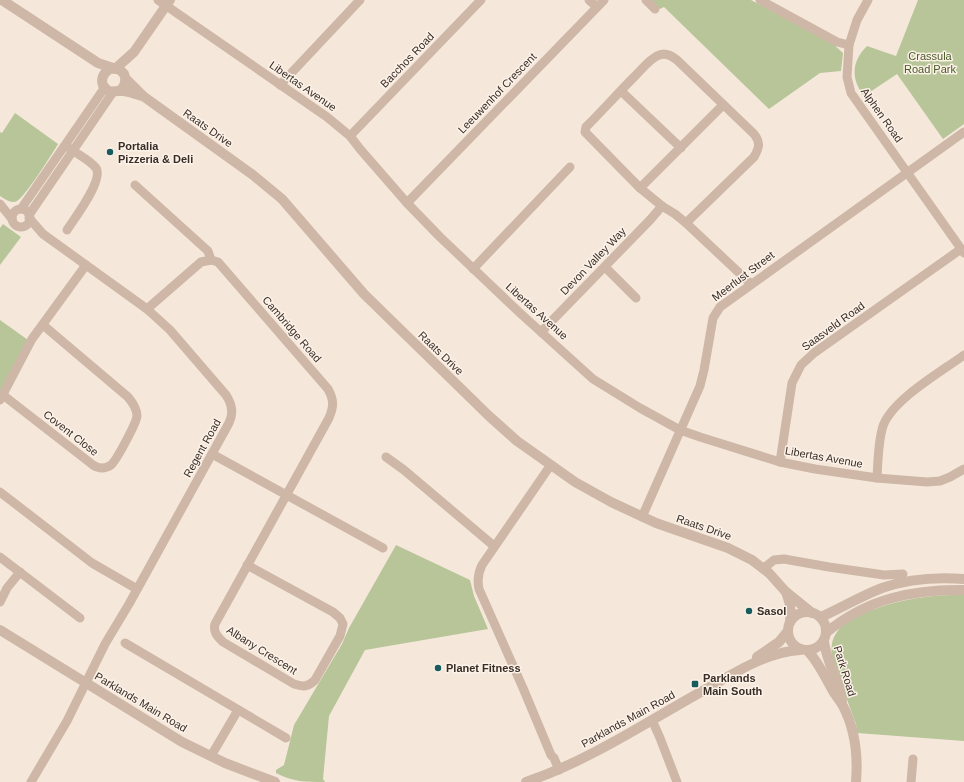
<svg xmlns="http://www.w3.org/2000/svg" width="964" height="782" viewBox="0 0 964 782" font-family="Helvetica,sans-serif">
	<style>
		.green { fill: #b7c599 }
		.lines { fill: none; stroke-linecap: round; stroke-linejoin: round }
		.minor { stroke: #ceb7a6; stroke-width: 9 }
		.tertiary { stroke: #ceb7a6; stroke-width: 10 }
		.poi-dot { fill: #185c60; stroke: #fcf2e8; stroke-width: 1.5 }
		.labels { text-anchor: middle; stroke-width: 3; stroke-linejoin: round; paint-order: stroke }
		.park-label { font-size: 11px; fill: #495b28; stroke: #fcf2e8 }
		.street-label { font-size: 11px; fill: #392d27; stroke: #fcf2e8 }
		.poi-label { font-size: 11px; font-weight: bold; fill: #392d27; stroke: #fcf2e8; text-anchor: start }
	</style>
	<rect width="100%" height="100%" fill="#f5e8db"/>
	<!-- green -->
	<g class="green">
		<polygon points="651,0 751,0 833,44 843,53 841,71 820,73 769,109 664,7 660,9"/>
		<path d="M918,0H964V124L943,139L897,74L864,96C851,79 851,62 867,46L896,56Z"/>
		<path d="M15,113L58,144C52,154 25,197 17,201C11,204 5,199 0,196V132L2,133Z"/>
		<polygon points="3,224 21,237 0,265 0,228"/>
		<polygon points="0,320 28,340 0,394"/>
		<path d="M396,545L470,580L474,596L488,629L365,650L329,716L323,779L325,782C306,782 293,782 276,773V770L284,765L294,725L342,644L349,628Z"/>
		<path d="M952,595H964V741L857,733L856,724L833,662C831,652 830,641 837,632C841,625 850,621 856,617C887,602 918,596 952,595Z"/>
	</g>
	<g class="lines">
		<!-- minor -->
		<g class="minor">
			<polyline points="158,0 327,117 350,136 360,149 407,203 440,237 520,313 593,379 640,408 680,430 700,437 780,462 815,469 877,478 927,482 940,481 950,477 964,469"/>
			<polyline points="589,0 597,7"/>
			<polyline points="646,0 655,9"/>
			<polyline points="760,0 837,42 849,45"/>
			<polyline points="868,0 857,20 849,45 847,77 851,93 964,253"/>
			<polyline points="280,85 360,0"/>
			<polyline points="621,91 681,148"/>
			<polyline points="350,136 481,0"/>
			<polyline points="135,185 208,251 211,260"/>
			<polyline points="640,188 723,105"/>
			<polyline points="407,203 604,0"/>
			<polyline points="0,204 12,219"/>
			<polyline points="21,209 105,87"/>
			<circle cx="21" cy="218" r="9"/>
			<polyline points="29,215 113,92"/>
			<path d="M29,218L43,234L147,309L170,330L226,395C232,404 234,413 229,423L129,604L105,644L67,721L31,782"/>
			<path d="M686,223L754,157C759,148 761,143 754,134L677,60C671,55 664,52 657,56C649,60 642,69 636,75C619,92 603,110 586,127L585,132L640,188L662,206L675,214L686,223L751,284"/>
			<path d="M67,230C74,219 104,180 96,168C90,160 77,154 69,148"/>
			<polyline points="605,267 636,298"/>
			<polyline points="473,269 570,167"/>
			<path d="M147,309L201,262L211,260L218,262L328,389C334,400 334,406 329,418C291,487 253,555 215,624C213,632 217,636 223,642L294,684C303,687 308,687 315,680L340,636L343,624L340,618L333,612L247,565"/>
			<polyline points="541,332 650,220 662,206"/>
			<path d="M3,395L93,465C99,469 105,469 111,465C116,461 136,424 137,416C137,409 133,403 128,397L43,325"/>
			<polyline points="0,400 32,339 86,265"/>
			<polyline points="212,454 383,548"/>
			<polyline points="386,457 404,470 494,546"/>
			<polyline points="780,462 792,383 801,365 814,353 961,249"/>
			<path d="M550,466L482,565C478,573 477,580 479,589L523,688L551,755L554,758L559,770"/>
			<path d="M877,478C878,461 878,442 883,426C893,399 941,372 964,355"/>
			<polyline points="0,492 92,563 137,589"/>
			<polyline points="642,517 700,386 704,370 713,318 720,307 964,132"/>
			<polyline points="0,557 80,618"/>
			<polyline points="764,568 774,560 784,559 829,567 884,575 903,574"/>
			<polyline points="0,602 7,588 20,572"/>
			<polyline points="125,643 286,738"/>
			<polyline points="652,720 660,738 677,782"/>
			<polyline points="211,756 238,710"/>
			<polyline points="911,782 913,759"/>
		</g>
		<!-- tertiary -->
		<g class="tertiary">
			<polyline points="2,0 98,63 113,68"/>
			<polyline points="115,69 134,52 170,0"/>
			<polyline points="126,79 143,96 253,175 282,199 364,294 489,416 517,441 575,482 611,502 656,523 728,548 752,560 769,573 786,592 812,613"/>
			<path d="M119,91C125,87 127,81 124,74C110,57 92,83 109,91C113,92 115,91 119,91C125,90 137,95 143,96"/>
			<path d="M786,592C790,603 792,611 790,622"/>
			<circle cx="807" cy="631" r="19"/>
			<path d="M821,617C841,608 861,596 882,588C908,579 937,577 964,579"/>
			<polyline points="0,630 182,742 225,763 275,782"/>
			<path d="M827,632C867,599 913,589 964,590"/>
			<path d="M824,642C827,663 839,681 842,701"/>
			<path d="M808,651C819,663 825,677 833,691C836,696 840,701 843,706C855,729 858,757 856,782"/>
			<polyline points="757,657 779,642 788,631"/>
			<path d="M526,782C591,760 648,721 708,688C736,672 767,652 800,650"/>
		</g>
	</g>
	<!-- markers -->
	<g class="poi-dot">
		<circle cx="110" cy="152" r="4"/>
		<circle cx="749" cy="611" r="4"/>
		<circle cx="438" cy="668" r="4"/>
		<rect x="691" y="680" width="8" height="8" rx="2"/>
	</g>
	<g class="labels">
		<!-- park labels -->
		<g class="park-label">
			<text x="930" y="60">Crassula<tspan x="930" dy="13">Road Park</tspan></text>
		</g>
		<!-- street labels -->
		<g class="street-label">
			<text transform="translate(407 60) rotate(-46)" y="4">Bacchos Road</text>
			<text transform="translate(303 86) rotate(35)" y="4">Libertas Avenue</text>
			<text transform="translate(497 93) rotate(-46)" y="4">Leeuwenhof Crescent</text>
			<text transform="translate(882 115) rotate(55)" y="4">Alphen Road</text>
			<text transform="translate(208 128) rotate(35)" y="4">Raats Drive</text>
			<text transform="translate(593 261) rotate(-46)" y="4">Devon Valley Way</text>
			<text transform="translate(743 276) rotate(-37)" y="4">Meerlust Street</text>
			<text transform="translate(537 311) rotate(42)" y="4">Libertas Avenue</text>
			<text transform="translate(833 326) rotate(-36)" y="4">Saasveld Road</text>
			<text transform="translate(292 329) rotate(49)" y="4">Cambridge Road</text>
			<text transform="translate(441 353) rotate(44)" y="4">Raats Drive</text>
			<text transform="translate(71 433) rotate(38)" y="4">Covent Close</text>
			<text transform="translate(202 448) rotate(-61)" y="4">Regent Road</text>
			<text transform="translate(824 457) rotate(10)" y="4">Libertas Avenue</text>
			<text transform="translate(704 527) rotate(19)" y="4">Raats Drive</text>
			<text transform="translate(262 650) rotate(32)" y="4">Albany Crescent</text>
			<text transform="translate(845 671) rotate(73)" y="4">Park Road</text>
			<text transform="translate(141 702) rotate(31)" y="4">Parklands Main Road</text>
			<text transform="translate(628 719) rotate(-29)" y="4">Parklands Main Road</text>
		</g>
		<!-- poi labels -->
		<g class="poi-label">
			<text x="118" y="150">Portalia<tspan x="118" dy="13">Pizzeria &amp; Deli</tspan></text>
			<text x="757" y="615">Sasol</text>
			<text x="446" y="672">Planet Fitness</text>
			<text x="703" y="682">Parklands<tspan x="703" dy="13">Main South</tspan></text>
		</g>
	</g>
</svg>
